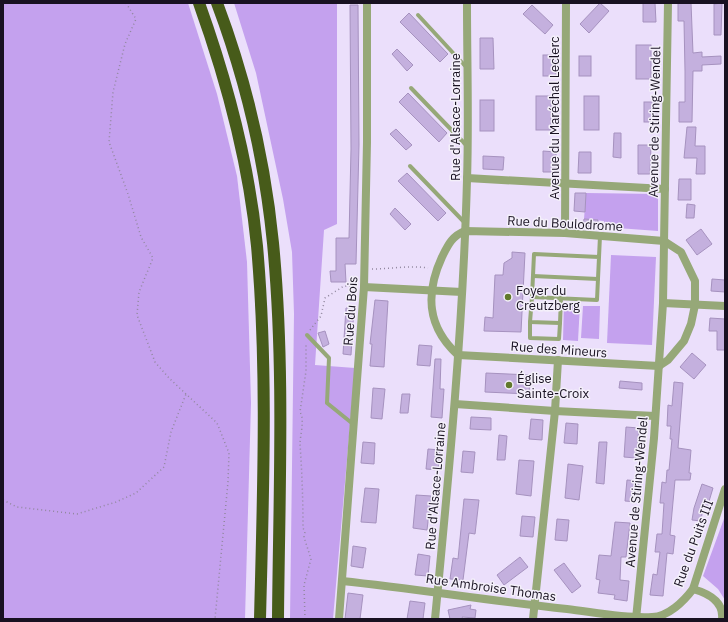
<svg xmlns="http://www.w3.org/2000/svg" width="728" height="622" viewBox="0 0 728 622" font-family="'IBM Plex Sans',sans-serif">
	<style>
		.green { fill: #c4a1ee }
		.building { fill: #c4b0de; stroke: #a692bf }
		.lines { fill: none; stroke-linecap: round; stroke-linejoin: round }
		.path { stroke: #92889f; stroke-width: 1.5; stroke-dasharray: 1 3; stroke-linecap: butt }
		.lane { stroke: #96a878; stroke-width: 4 }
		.street { stroke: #96a878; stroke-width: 8 }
		.highway { stroke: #475b1a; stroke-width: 12 }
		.poi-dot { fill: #61792c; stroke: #f4f0fa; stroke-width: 1.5 }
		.labels { text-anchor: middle; stroke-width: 3; stroke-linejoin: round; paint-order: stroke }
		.street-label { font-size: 13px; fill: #181121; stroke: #f4f0fa }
		.poi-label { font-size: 13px; fill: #181121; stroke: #f4f0fa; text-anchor: start }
	</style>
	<rect width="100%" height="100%" fill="#ebdffb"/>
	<!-- green -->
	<g class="green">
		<polygon points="3,3 188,3 217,94 237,176 247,262 251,403 245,619 3,619"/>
		<polygon points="234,3 337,3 337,224 324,230 315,365 355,368 333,619 290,619 294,314 292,252 283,199 256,73"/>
		<polygon points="586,193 658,194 658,231 604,227 604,221 584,219"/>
		<polygon points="611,255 656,257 652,345 607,343"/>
		<polygon points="564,303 580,304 578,341 563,340"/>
		<polygon points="583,306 600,306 599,339 581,338"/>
		<polygon points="725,516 725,600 718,589 703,576"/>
	</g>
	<!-- building -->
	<g class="building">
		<polygon points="600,3 609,11 589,33 580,24"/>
		<polygon points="643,3 655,3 656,22 643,22"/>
		<polygon points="678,3 691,3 693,53 702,52 702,57 721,56 721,64 702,65 702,71 693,71 692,122 679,122 679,102 685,102 685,71 684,21 678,21"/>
		<polygon points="722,3 721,35 714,35 714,4"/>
		<polygon points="350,5 358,5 359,145 356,264 345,264 346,282 331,282 330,271 336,271 336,238 349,238 351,149"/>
		<polygon points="532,5 553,25 545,34 523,14"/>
		<polygon points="409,13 448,54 440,62 400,22"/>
		<polygon points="480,38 493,38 494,69 480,69"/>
		<rect x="636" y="45" width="15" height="34"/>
		<polygon points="397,49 413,65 407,71 392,54"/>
		<rect x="543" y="55" width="13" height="21"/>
		<rect x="579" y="56" width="12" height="20"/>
		<polygon points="408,93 447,133 439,142 399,102"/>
		<rect x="536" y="96" width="15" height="34"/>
		<rect x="584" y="96" width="15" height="34"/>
		<rect x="480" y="100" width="14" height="31"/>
		<rect x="644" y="102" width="13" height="20"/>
		<polygon points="687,127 696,127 695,146 705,146 705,174 696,174 697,158 684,158"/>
		<polygon points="396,129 412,145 406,150 390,134"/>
		<polygon points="614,133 621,133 621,158 613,157"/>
		<polygon points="638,145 651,145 650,174 638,174"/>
		<polygon points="543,151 556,152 556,172 543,172"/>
		<polygon points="579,152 591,152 591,173 578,173"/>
		<polygon points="483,156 504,157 503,170 483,169"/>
		<polygon points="407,173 446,213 438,221 398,181"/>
		<polygon points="679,179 691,179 691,200 678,200"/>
		<polygon points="575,193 586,193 585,212 574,211"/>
		<polygon points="687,204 695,205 694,218 686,218"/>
		<polygon points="395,208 411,224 405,230 390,214"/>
		<polygon points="584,219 598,220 597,227 583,226"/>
		<polygon points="701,229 712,244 697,255 686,240"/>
		<polygon points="512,252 525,253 521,332 484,331 485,317 493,318 495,275 503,275 504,263 512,258"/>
		<polygon points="712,279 725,280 725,292 711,291"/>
		<polygon points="375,300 388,301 384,367 370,366 372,344 370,344"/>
		<polygon points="346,308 354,308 351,355 343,354"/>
		<polygon points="710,318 725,319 725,350 717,350 717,331 709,331"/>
		<polygon points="325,331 329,344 323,347 318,333"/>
		<polygon points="419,345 432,346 430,366 417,365"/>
		<polygon points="692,353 706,365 694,379 680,367"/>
		<polygon points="435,359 441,359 440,389 444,389 442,418 431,417"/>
		<polygon points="486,373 530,375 529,394 485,392"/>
		<polygon points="620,381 642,383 642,390 619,388"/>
		<polygon points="674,382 683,383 678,448 691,450 689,473 691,473 690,480 675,480 670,535 675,536 673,554 667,553 663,596 650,595 653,574 657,575 660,552 655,552 657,534 662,534 664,503 660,503 662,482 666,483 667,470 669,470 672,439 670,439 671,426 667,426 668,405 672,406"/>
		<polygon points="373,388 385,389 382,419 371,418"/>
		<polygon points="402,394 410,394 408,413 400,413"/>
		<polygon points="471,417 491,418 491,430 470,429"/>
		<polygon points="531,419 543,420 542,440 529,439"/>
		<polygon points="566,423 578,424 577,444 564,443"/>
		<polygon points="626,427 639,428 636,458 624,457"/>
		<polygon points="499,435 507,436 505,460 497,460"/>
		<polygon points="363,442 375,443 374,464 361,463"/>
		<polygon points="599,442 607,442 604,484 596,483"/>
		<polygon points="428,449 440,450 438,470 426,469"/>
		<polygon points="463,451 475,452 473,473 461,472"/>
		<polygon points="519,460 534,461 531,496 516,494"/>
		<polygon points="568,464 583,466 579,500 565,498"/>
		<polygon points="627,480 639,481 638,502 625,501"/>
		<polygon points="702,484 713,488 707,508 703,506 701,521 692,520 694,508"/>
		<polygon points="365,488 379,489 376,523 361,522"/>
		<polygon points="416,495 431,496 427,530 413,528"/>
		<polygon points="464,499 479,500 475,534 469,533 463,580 450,579 453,558 458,559"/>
		<polygon points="522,516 535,517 533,537 520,536"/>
		<polygon points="557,519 569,520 567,541 555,540"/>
		<polygon points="615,522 630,523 626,557 621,557 620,580 629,581 627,601 614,599 615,595 598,593 600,580 596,579 599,555 611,556"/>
		<polygon points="353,546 366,548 363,568 351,566"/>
		<polygon points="418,554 430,556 428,576 415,575"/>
		<polygon points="520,557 528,567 504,585 497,575"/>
		<polygon points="564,563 581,586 572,593 554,570"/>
		<polygon points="348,593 363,595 360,619 345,619"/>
		<polygon points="410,601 425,603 423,619 407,619"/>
		<polygon points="471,605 470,609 476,610 475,618 462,617 463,619 450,619 448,610"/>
	</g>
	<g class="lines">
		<!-- path -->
		<g class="path">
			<polyline points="126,3 136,19 125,44 113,92 109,142 128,194 141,237 153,258 139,292 137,315 155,362 170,379 217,423 229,453 228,482 215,619"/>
			<path d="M372,269C391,269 410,265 428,268"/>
			<polyline points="310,330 321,316 325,298 344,286 355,287"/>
			<polyline points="3,500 17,507 77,514 116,502 136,493 164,467 171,432 186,394"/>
			<path d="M305,619L304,585L311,559L304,537L305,532L303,528C303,500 302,472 300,444C300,435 305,420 300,412L306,371V345"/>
		</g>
		<!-- lane -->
		<g class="lane">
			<polyline points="418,15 467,68"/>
			<polyline points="411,88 467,146"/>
			<polyline points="410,166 465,223"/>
			<polyline points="599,257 534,254 532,297 597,300 600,236"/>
			<polyline points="533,276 598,279"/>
			<polyline points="532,297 530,322 560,323 561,298"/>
			<polyline points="530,322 530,338 559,339 560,323"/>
			<polyline points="307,335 329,358 327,403 353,424"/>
		</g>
		<!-- street -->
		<g class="street">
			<polyline points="467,178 665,189"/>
			<polyline points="565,233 566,3"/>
			<polyline points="364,287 462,292"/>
			<polyline points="663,303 725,306"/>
			<path d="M458,355C427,327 425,294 442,257C448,245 452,236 465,231L565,233L664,241L681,252L695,281V305L691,324L684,341L668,360L659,366"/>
			<polyline points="458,355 659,366"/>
			<polyline points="455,404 555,411 655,416"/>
			<path d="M342,581C417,589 492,601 567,609C593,612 627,619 652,617C668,617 684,601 693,589L725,489"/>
			<path d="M693,589C707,593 724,601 722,619"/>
			<polyline points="339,619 364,287 367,142 367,3"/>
			<path d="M435,619C449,473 463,327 467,180C469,121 467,62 467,3"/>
			<polyline points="533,619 555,411 558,360"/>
			<polyline points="636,619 654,438 663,303 668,3"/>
		</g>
		<!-- highway -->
		<g class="highway">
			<path d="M199,3C227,81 249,163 257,246C268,370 263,495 260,619"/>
			<path d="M217,3C246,80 265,162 273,243C285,368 279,494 278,619"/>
		</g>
	</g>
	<!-- markers -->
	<g class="poi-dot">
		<circle cx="508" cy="297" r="4"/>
		<circle cx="509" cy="385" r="4"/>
	</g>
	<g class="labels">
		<!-- street labels -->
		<g class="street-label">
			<text transform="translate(455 117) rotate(-90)" y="5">Rue d'Alsace-Lorraine</text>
			<text transform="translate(554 118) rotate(-90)" y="5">Avenue du Maréchal Leclerc</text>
			<text transform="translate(654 122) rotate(-89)" y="5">Avenue de Stiring-Wendel</text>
			<text transform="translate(565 223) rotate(3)" y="5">Rue du Boulodrome</text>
			<text transform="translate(350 311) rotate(-86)" y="5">Rue du Bois</text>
			<text transform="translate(559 349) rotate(4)" y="5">Rue des Mineurs</text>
			<text transform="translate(435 486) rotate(-85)" y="5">Rue d'Alsace-Lorraine</text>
			<text transform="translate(636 492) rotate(-85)" y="5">Avenue de Stiring-Wendel</text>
			<text transform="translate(693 543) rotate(-70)" y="5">Rue du Puits III</text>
			<text transform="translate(491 587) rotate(8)" y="5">Rue Ambroise Thomas</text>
		</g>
		<!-- poi labels -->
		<g class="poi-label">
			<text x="516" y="295">Foyer du<tspan x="516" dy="15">Creutzberg</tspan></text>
			<text x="517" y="383">Église<tspan x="517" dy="15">Sainte-Croix</tspan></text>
		</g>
	</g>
	<!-- border -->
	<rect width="728" height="622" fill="none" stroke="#181121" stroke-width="8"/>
</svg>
